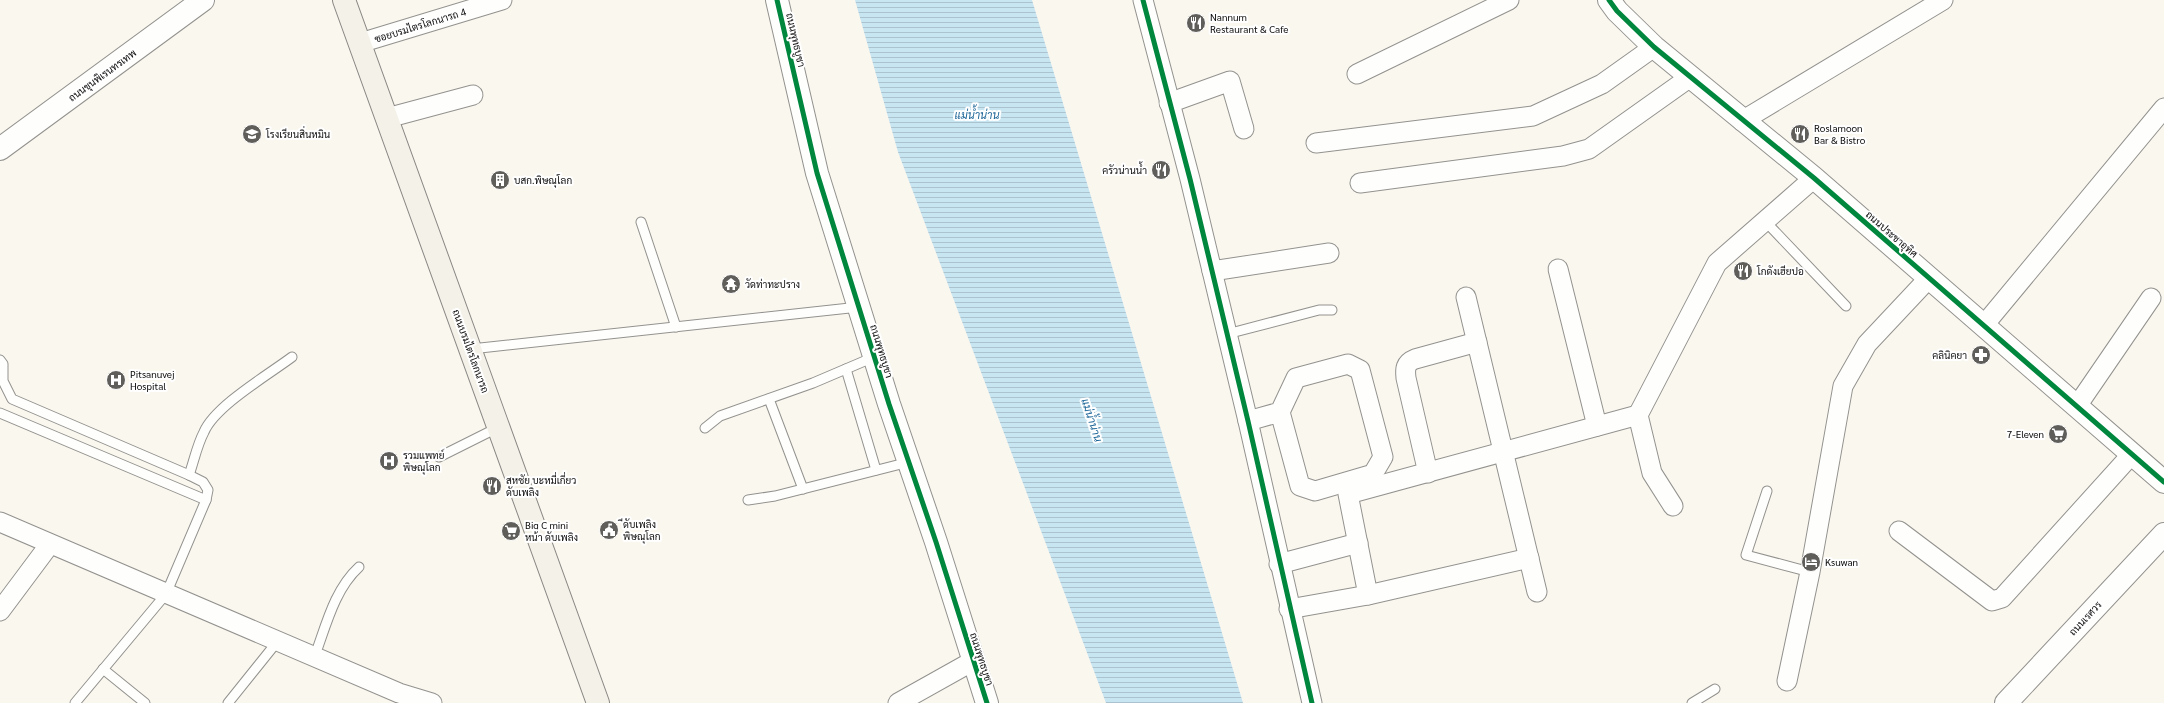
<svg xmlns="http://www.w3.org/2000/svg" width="2164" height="703" viewBox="0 0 2164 703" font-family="Georgia,Sarabun,serif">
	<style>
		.water { fill: url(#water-rules) }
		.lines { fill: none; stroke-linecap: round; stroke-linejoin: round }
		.service-casing { stroke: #93928e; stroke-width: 11 }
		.minor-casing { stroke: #93928e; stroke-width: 21 }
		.tertiary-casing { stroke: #93928e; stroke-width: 24 }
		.secondary-casing { stroke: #8a8885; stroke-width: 24 }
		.service { stroke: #fefefd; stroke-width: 9 }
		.minor { stroke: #fefefd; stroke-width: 19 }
		.tertiary { stroke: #fefefd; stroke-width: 22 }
		.secondary { stroke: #f4f2e8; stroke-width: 22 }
		.cycleway-casing { stroke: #fff; stroke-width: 8 }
		.cycleway { stroke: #00873e; stroke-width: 5 }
		.labels { text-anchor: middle; stroke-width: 4; stroke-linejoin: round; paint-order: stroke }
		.poi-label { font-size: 10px; fill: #0c0c0c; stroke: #fff; text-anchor: start }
		.street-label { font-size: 10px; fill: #0c0c0c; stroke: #fff }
		.water-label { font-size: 11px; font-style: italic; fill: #1c6597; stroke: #fff }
	</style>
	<defs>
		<pattern id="water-rules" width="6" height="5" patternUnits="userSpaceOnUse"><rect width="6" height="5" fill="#c8e5f2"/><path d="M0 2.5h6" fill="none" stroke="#abc3ce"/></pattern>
	</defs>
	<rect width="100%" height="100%" fill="#faf7ef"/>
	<!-- water -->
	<polygon class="water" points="855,0 1032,0 1243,703 1106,703 898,152"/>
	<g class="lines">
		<!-- service casing -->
		<g class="service-casing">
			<g id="service">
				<polyline points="1765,221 1846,306"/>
				<polyline points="641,222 676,327"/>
				<polyline points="1227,334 1319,310 1332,310"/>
				<polyline points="471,349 859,307"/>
				<polyline points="0,360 3,364 3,381 12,399 189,475 203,482 208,490 206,500 166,594 75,703"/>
				<polyline points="846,369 876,470"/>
				<polyline points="769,399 803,489"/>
				<polyline points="0,413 206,500"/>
				<polyline points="705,428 720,416 813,383 874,357"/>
				<polyline points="439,457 499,427"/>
				<path d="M189,475C194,461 197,445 204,432C215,406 268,375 292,357"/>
				<polyline points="1767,491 1746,555 1810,572"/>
				<polyline points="748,500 775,496 909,462"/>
				<path d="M314,658C326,626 334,590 359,567"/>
				<polyline points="103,669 145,703"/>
				<polyline points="228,703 277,642"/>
				<polyline points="1692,703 1715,689"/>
			</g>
		</g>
		<!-- minor casing -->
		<g class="minor-casing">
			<g id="minor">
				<polyline points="1143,0 1190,179 1248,421 1312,703"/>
				<polyline points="360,43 502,0"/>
				<polyline points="1357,74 1509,0"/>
				<polyline points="1169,103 1230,81 1244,129"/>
				<polyline points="387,118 473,95"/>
				<polyline points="1742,121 1943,0"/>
				<polyline points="1316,143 1533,116 1602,84 1654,47"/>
				<polyline points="1360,183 1563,156 1589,149 1689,78"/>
				<polyline points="1558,269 1597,426"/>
				<polyline points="1212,271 1329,253"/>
				<polyline points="1466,297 1537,592"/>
				<polyline points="1984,325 2164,108"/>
				<polyline points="2077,406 2151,298"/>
				<polyline points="1248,421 1280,412 1300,486 1315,491 1373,474 1383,457 1360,370 1348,364 1296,378 1280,412"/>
				<path d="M1428,473L1406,378C1405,369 1405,363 1415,359L1477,342"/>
				<polyline points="1673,506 1652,473 1638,415 1717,263 1814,178"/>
				<polyline points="0,522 399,693 432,703"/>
				<polyline points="1899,531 1992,601 2002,598 2132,454"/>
				<polyline points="1279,564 1358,543"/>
				<polyline points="1368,595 1348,494 1638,415"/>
				<polyline points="1289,609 1368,595 1529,558"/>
				<polyline points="0,611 50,544"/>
				<polyline points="1787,681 1810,572 1843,386 1867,344 1929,278"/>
				<polyline points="898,703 973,661"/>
			</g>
		</g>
		<!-- tertiary casing -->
		<g class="tertiary-casing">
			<g id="tertiary">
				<polyline points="777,0 817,173 889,404 936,542 987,703"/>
				<polyline points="1609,0 1617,11 1654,47 1814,178 2164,482"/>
				<polyline points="0,149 203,0"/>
				<polyline points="2006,703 2164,534"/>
			</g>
		</g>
		<!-- secondary casing -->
		<g class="secondary-casing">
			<polyline id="secondary" points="344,0 598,703"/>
		</g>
		<!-- service -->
		<use href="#service" class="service"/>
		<!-- minor -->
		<use href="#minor" class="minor"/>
		<!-- tertiary -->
		<use href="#tertiary" class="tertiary"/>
		<!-- secondary -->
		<use href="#secondary" class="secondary"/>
		<!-- cycleway casing -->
		<g class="cycleway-casing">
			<g id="cycleway">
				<polyline points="777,0 817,173 889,404 936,542 987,703"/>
				<polyline points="1143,0 1190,179 1248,421 1312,703"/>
				<polyline points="1609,0 1617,11 1654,47 1814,178 2164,482"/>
			</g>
		</g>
		<!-- cycleway -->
		<use href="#cycleway" class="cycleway"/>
	</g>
	<!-- icons -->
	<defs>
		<g id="restaurant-disc" transform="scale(1)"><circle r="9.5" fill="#5f5e5b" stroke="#fff"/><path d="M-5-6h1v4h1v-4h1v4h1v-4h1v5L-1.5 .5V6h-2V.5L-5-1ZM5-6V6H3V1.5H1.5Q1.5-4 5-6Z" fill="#fff"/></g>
		<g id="school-disc" transform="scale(1)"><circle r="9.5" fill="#5f5e5b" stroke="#fff"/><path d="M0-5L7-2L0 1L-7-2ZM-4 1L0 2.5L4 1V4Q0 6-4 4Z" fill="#fff"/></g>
		<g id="building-disc" transform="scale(1)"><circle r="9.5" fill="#5f5e5b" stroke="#fff"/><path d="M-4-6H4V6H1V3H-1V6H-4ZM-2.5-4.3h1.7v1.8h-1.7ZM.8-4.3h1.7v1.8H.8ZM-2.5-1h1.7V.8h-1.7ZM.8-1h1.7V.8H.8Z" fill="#fff"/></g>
		<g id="temple-disc" transform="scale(1)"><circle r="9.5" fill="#5f5e5b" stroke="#fff"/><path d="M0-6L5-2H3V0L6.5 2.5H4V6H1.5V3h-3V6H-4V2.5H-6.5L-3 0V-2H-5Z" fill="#fff"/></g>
		<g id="pharmacy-disc" transform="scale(1)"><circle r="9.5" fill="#5f5e5b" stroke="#fff"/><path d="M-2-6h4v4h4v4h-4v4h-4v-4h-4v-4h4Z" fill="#fff"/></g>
		<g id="hospital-disc" transform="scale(1)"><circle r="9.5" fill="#5f5e5b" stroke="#fff"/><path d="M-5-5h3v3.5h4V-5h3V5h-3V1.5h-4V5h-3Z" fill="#fff"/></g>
		<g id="supermarket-disc" transform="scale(1)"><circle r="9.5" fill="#5f5e5b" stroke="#fff"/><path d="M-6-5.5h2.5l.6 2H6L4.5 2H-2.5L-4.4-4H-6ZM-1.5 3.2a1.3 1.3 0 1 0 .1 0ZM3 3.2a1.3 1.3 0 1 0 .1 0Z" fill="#fff"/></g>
		<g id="civic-disc" transform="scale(1)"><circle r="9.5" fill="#5f5e5b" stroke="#fff"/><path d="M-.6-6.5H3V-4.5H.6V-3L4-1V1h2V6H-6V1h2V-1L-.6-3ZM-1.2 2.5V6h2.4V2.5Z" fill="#fff"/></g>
		<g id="hotel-disc" transform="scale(1)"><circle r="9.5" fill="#5f5e5b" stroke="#fff"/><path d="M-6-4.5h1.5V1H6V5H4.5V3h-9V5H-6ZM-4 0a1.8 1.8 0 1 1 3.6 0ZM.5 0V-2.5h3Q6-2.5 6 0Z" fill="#fff"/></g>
	</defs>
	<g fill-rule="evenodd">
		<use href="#restaurant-disc" x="1196" y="23"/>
		<use href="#school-disc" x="252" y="134"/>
		<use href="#restaurant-disc" x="1800" y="134"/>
		<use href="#restaurant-disc" x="1161" y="170"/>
		<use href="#building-disc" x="500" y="180"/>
		<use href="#restaurant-disc" x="1743" y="271"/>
		<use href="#temple-disc" x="731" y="284"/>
		<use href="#pharmacy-disc" x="1981" y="355"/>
		<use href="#hospital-disc" x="116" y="380"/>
		<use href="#supermarket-disc" x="2058" y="434"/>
		<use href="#hospital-disc" x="389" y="461"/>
		<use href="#restaurant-disc" x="492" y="486"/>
		<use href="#civic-disc" x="609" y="530"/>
		<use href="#supermarket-disc" x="511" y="531"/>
		<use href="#hotel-disc" x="1811" y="562"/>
	</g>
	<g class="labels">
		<!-- poi labels -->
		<g class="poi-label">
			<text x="1210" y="21">Nannum<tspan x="1210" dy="12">Restaurant &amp; Cafe</tspan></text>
			<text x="1814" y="132">Roslamoon<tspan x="1814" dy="12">Bar &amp; Bistro</tspan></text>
			<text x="266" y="138">โรงเรียนสิ่นหมิน</text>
			<text x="1147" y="174" text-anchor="end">ครัวน่านน้ำ</text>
			<text x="514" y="184">บสก.พิษณุโลก</text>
			<text x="1757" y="275">โกดังเฮียปอ</text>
			<text x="745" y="288">วัดท่าทะปราง</text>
			<text x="1967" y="359" text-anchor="end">คลินิคยา</text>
			<text x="130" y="378">Pitsanuvej<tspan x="130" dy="12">Hospital</tspan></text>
			<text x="2044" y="438" text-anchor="end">7-Eleven</text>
			<text x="403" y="459">รวมแพทย์<tspan x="403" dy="12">พิษณุโลก</tspan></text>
			<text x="506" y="484">สหชัย บะหมี่เกี่ยว<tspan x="506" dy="12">ดับเพลิง</tspan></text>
			<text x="623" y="528">ีดับเพลิง<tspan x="623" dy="12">พิษณุโลก</tspan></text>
			<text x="525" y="529">Big C mini<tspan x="525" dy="12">หน้า ดับเพลิง</tspan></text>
			<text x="1825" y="566">Ksuwan</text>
		</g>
		<!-- street labels -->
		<g class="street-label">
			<text transform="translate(420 25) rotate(-17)" y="4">ซอยบรมไตรโลกนารถ 4</text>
			<text transform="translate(796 40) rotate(77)" y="4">ถนนพุทธบูชา</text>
			<text transform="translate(102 75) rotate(-36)" y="4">ถนนขุนพิเรนทรเทพ</text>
			<text transform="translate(1892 234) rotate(41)" y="4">ถนนประชาอุทิศ</text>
			<text transform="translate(471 351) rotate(70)" y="4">ถนนบรมไตรโลกนารถ</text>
			<text transform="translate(882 351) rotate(73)" y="4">ถนนพุทธบูชา</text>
			<text transform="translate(2085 618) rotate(-47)" y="4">ถนนเรศวร</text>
			<text transform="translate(982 659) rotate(72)" y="4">ถนนพุทธบูชา</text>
		</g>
		<!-- water labels -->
		<g class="water-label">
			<text x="977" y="119">แม่น้ำน่าน</text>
			<text transform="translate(1092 420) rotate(72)" y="4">แม่น้ำน่าน</text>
		</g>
	</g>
</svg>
